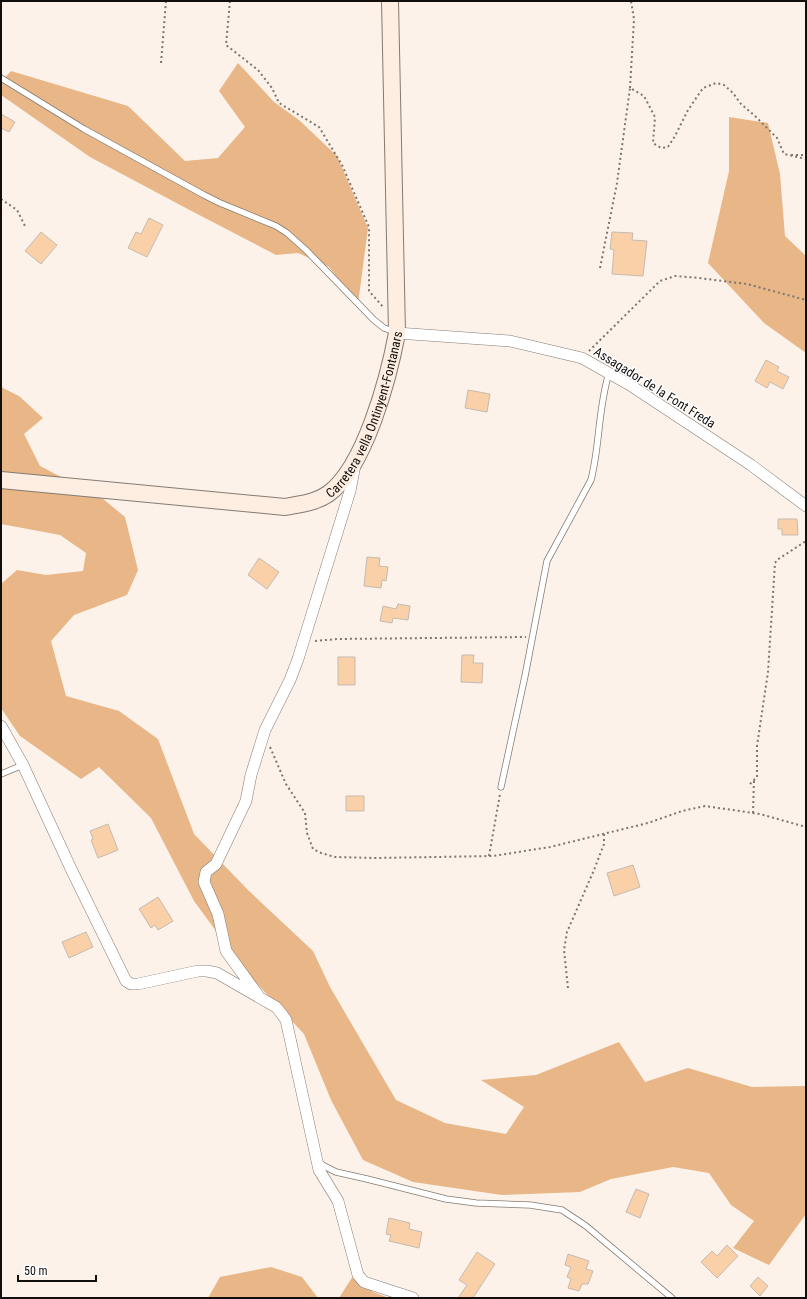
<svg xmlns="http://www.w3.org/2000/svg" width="807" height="1299" font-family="'Roboto Condensed',sans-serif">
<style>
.green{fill:#e8b687}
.building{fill:#fad0a8;stroke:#c4bbb2}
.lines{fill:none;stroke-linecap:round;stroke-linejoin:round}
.lane-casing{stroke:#847b73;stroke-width:7}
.street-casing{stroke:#847b73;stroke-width:12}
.secondary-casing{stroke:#847b73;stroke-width:18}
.path{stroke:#7c7670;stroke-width:2;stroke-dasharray:2 3;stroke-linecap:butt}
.lane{stroke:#fff;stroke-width:5.5}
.street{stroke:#fff;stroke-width:11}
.secondary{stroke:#fdeee1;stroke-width:16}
.labels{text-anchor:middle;stroke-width:3;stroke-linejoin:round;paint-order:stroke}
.street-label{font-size:13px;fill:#110e0b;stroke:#fff}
</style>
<rect width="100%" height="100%" fill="#fcf2e9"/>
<path class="green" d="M238 63 274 102 299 120 337 156 368 228 358 304 329 267 298 253 276 255 182 206 90 157 1 95V82L11 71 128 106 185 161 218 158 245 127 219 91Z
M729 117 768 123 780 174 785 236 806 256V353L764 323 708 263 729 171Z
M1 387 19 396 43 418 24 434 40 466 102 498 125 517 138 570 127 595 74 615 51 641 66 696 119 711 158 739 194 834 248 890 313 951 330 987 396 1100 445 1123 506 1134 524 1107 481 1080 536 1075 619 1042 645 1082 688 1068 752 1087 806 1086V1214L769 1265 733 1248 754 1221 731 1205 709 1173 673 1167 611 1179 580 1192 502 1195 413 1182 363 1160 331 1100 304 1034 246 972 194 901 151 818 99 767 81 779 20 736 1 708V584L17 570 46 575 83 571 86 553 60 535 1 524Z
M271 1267 302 1277 318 1298H208L220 1277Z
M353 1276 373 1292 389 1298H339Z"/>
<path class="building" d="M1 114 15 122 9 132 1 128Z
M149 218 163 225 147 257 128 248 136 232 141 234Z
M41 232 57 245 41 264 25 251Z
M612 232 633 233 632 240 647 241 643 276 612 274 614 250 610 249Z
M766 360 779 367 777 371 789 377 783 389 770 382 767 388 755 381Z
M468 390 490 394 487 412 465 408Z
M778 519H797L798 535H782V529H778Z
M367 557 380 558 379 566 388 567 386 581 382 580 381 588 364 586Z
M259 558 279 572 267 589 248 575Z
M398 604 410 606 408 620 393 618 392 623 380 621 383 606 396 609Z
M462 655H474L473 663H483L482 683 461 682Z
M338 657H355V685H338Z
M346 796H364V811H346Z
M108 824 118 850 98 858 91 840 93 839 90 831Z
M633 865 640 887 614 896 607 873Z
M158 897 173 921 158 930 155 925 151 928 139 909Z
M86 932 93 947 69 958 62 942Z
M636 1189 649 1194 640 1218 626 1212Z
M389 1218 410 1223 409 1229 422 1232 419 1248 389 1241 391 1235 386 1234Z
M727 1245 738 1256 717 1278 701 1262 712 1251 717 1256Z
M477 1252 495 1264 473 1298H458L467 1285 459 1280Z
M568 1254 589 1261 586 1269 593 1271 588 1284H582L579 1291 568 1288 571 1279 567 1277 571 1267 565 1265Z
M758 1277 768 1286 760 1296 750 1286Z"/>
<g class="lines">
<defs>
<path id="lane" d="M1 78 84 129 204 195 220 203 276 226 287 233 306 250 374 320 384 328 395 332
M1 774 23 765
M501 787 525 676 547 561 591 480C600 445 598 408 609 373
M319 1162 324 1166 336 1172 367 1179 446 1199 476 1203 530 1205 562 1210 586 1226 672 1298"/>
<path id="street" d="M397 333 510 341 582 358 630 385 751 465 806 506
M1 726 23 765 72 871 126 981 131 984H138L198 971H207L217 973 276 1007 281 1013 286 1020 319 1170 338 1201 358 1275 364 1282 413 1298
M258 995 226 951 218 914 204 882 206 872 216 864 246 801 251 775 265 730 290 680 298 659 350 491 355 465"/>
<g id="secondary">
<path id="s1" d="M1 480 285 507C300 504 315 503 328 494 365 468 389 376 397 333L390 1"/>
</g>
</defs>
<use href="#lane" class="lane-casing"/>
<use href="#street" class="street-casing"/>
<use href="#secondary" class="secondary-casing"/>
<path class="path" d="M230 1 226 45 258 70 272 88 279 103 319 127 342 165 369 227V291L384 308
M161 63 166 1
M630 88 634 19 631 1
M791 155H803L806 154
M1 199 17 210 25 226
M600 268 617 183 630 88 644 96 655 117 653 143 661 148 668 147 675 136 688 110 703 88 716 83 724 85 733 93 741 104 755 116 777 138 784 154 806 159
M589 351 660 281 675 276 699 278 747 284 806 300
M315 641 337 639 526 637
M270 747 286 784 305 813 307 833 313 849 321 853 335 857 375 858 493 856 550 847 648 823 682 811 705 806 760 814 806 827
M750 784 757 777V746L768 672 775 563 777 560 806 541
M753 813 754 780
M489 856 500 794
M568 988 564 950 567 932 594 870 604 844V834"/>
<use href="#lane" class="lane"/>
<use href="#street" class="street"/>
<use href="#secondary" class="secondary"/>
</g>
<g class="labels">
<g class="street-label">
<text transform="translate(655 387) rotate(32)" y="5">Assagador de la Font Freda</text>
<text dy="5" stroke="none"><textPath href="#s1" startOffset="420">Carretera vella Ontinyent-Fontanars</textPath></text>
</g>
</g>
<rect width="807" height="1299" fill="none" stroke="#110e0b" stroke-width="4"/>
<path d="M18 1275v6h78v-6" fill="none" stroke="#110e0b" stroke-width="2"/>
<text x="24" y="1275" font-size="12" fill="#110e0b" stroke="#ffffff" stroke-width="3" paint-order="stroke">50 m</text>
</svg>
